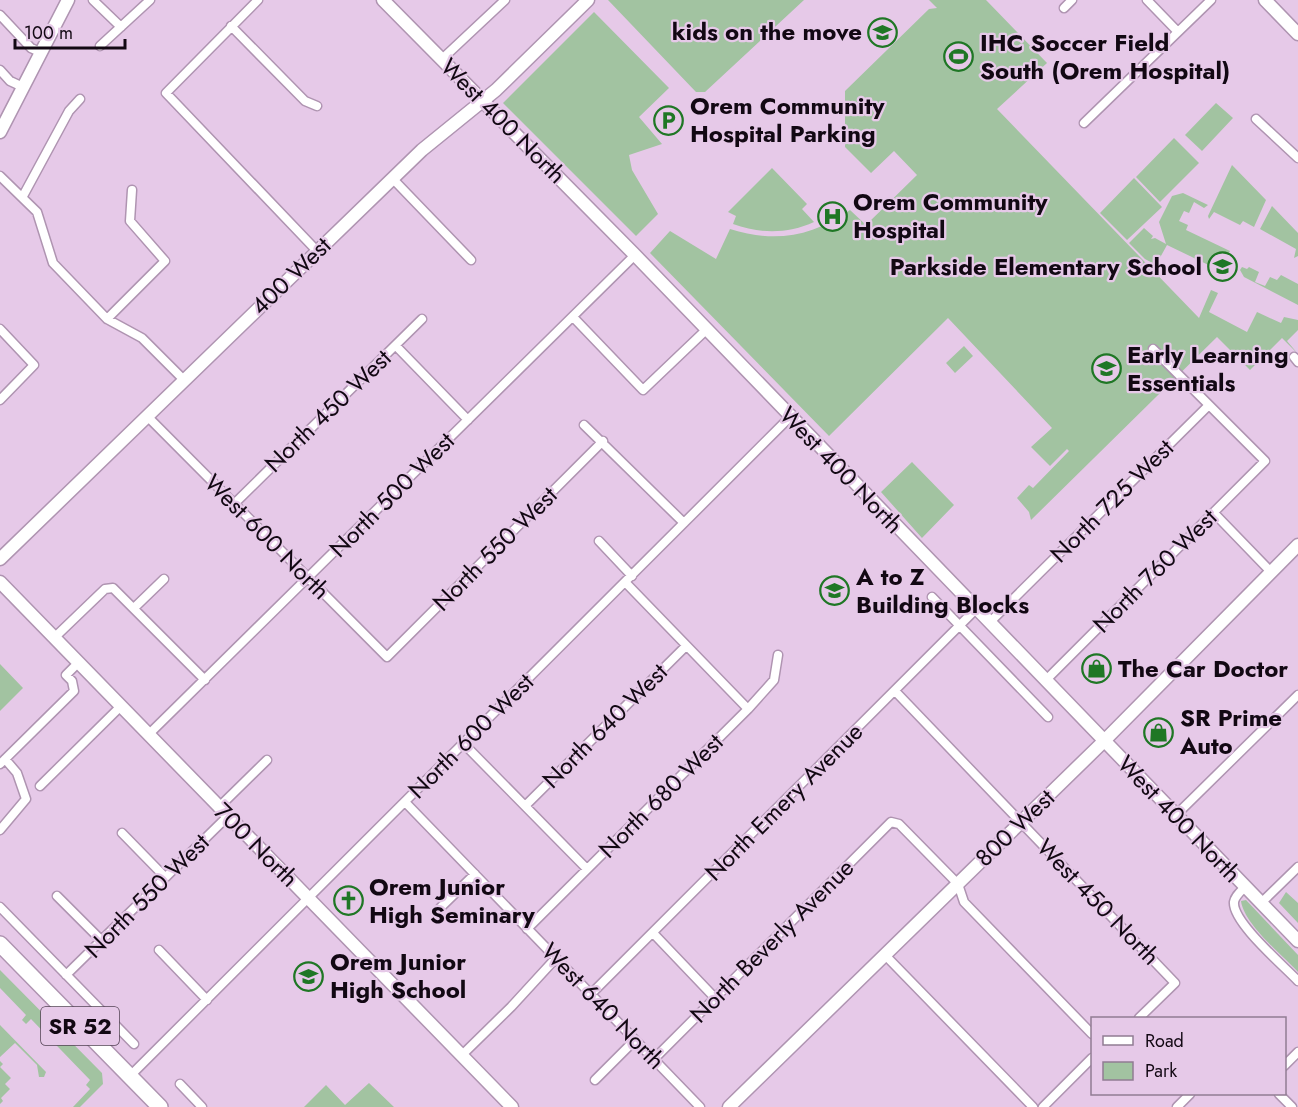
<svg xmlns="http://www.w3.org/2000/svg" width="1298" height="1107" font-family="Jost,sans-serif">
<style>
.green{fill:#a2c3a1}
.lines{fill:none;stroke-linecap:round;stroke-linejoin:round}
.street-casing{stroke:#af94b1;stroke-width:11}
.secondary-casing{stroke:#af94b1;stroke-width:15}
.highway-casing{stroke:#af94b1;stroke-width:18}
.street{stroke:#fff;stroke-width:8}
.secondary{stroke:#fff;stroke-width:12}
.highway{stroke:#fff;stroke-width:15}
.labels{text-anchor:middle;stroke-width:4.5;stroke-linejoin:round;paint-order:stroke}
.shield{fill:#e6c9e8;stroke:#524253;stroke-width:1.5}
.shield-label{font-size:22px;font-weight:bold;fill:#120813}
.poi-label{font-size:24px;font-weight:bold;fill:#120813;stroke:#e6c9e8;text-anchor:start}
.street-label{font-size:24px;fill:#120813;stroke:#e6c9e8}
</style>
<rect width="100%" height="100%" fill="#e6c9e8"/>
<path class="green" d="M608 0H804L705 92H696Z
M929 0H986L1047 63 997 109 1199 318 1211 290 1218 293 1209 312 1247 332 1257 312 1281 323 1284 317 1298 320V330L1287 341 1298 354 1282 338 1250 370 1217 337 1031 520 1029 512 1017 498 1029 485 1033 488 1069 451 1067 449 1050 466 1031 447 1052 428 948 318 829 436 650 253 670 231 716 259 730 229C774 243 812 237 850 210L866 225 917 175 894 151 871 173 845 147V91L929 9 937 8Z
M594 12 669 88 639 117 662 144 629 155 632 170 658 214 636 236 503 103Z
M1216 103 1233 118 1202 151 1185 135Z
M1174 138 1199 163 1160 202 1136 177Z
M1232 165 1266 200 1254 227 1243 221 1240 225 1214 212 1209 219 1208 216Z
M772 168 807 204 802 209 814 222C788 234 760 234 733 224L736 216 728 212Z
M1134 178 1162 207 1127 240 1100 213Z
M1183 193 1208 205 1204 208 1194 202 1189 213 1184 211 1179 221 1188 225 1186 230 1230 251 1226 259 1235 264 1233 269 1221 271 1167 245 1156 265 1145 259 1129 243 1144 228 1153 236 1151 239 1155 238 1166 244 1159 222 1172 196Z
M1272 206 1298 233V256L1294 258 1296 249 1260 229Z
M1242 267 1247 269 1249 267 1259 272 1255 282 1265 286 1270 277 1277 280 1281 275 1298 284V305L1244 277 1240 270Z
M964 346 973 356 955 373 946 363Z
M912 462 954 505 922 538 881 492Z
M0 664 23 688 0 711Z
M1286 892 1298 903V923L1279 903Z
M1246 900 1298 955V972C1282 955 1244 924 1241 901Z
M0 970 102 1073 103 1084 80 1107H73L90 1089 86 1085 90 1080 31 1019 26 1024 22 1020 26 1015 0 988Z
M0 1025 46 1072 44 1077H39L37 1065 15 1043 0 1057Z
M0 1061 3 1064 0 1067 11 1078 5 1084 10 1089 1 1098 3 1101 0 1104Z
M369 1083 394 1107H304L326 1085 345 1105Z"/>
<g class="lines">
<defs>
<path id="street" d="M93 0 121 27
M258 0 166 93 317 251
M1147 0 1178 32
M1064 8 1072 0
M0 15 31 48 40 52
M231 26 305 101 317 106
M100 46 150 0
M441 60 505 0
M0 70 10 81 23 87
M1256 119 1298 158
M1084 123 1211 0
M0 176 37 212 53 263 107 319 142 338 184 380
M392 178 471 260
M23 196 69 111 80 99
M573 317 643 390 706 330
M107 319 165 261 130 221 132 190
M0 329 34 365 0 400
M396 346 468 420
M1294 357 1298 362
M147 416 387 657 603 441
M584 425 684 523
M234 504 422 319
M1214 513 1271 572
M599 541 632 576
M625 582 748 709
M932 597 1048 717
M134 608 164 579
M989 623 1209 405
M54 638 105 589 113 588 205 680
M1045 681 1265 461 1153 349
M895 691 1175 983 1139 1018
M148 735 635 255
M464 744 587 869
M0 764 74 691 72 681 66 675 78 663
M40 786 120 707
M405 802 700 1107
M525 806 686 646
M218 808 267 760
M1176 815 1298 695
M0 830 26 799 17 773 5 759
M122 833 165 877
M1245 887C1240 892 1235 896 1234 902 1232 922 1284 966 1298 981
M57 896 102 941
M1261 903 1298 867
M0 907 134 1044
M440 908 475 874
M527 929 748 709 774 680 778 655
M653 933 715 998
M159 950 207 1000
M885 955 1033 1107
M66 975 227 817
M591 994 976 609
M462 1055 511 1007 556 958
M654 1059 891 822 899 824 958 884 964 902 1092 1034
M1284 1066 1298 1052
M130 1076 790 417
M595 1080 635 1040
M180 1084 202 1107
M1279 1094 1292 1107
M1043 1107 1092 1058
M1177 1107 1190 1094"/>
<path id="secondary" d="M383 0 635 255 1298 941
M1265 0 1298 34
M0 132 68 0
M0 559 422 150 496 90 588 0
M0 582 512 1107
M729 1107 1100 745 1298 545"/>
<path id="highway" d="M0 944 160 1107"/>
</defs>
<use href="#street" class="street-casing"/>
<use href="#secondary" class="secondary-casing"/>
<use href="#highway" class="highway-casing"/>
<use href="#street" class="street"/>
<use href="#secondary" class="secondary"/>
<use href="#highway" class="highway"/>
</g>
<defs>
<symbol id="school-ring" viewBox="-11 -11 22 22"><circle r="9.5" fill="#e6c9e8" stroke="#1f7725" stroke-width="1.5"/><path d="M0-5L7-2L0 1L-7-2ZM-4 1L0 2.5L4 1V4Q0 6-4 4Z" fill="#1f7725"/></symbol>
<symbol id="stadium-ring" viewBox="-11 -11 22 22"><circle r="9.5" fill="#e6c9e8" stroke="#1f7725" stroke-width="1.5"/><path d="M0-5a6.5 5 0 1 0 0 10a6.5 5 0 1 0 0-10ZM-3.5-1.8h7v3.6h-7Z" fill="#1f7725"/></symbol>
<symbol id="parking-ring" viewBox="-11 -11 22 22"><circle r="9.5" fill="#e6c9e8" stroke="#1f7725" stroke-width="1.5"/><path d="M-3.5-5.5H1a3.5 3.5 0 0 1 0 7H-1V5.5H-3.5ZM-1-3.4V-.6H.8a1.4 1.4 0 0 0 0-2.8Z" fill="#1f7725"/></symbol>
<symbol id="hospital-ring" viewBox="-11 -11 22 22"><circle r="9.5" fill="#e6c9e8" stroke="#1f7725" stroke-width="1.5"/><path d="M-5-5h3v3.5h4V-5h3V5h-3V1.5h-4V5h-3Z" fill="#1f7725"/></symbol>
<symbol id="shop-ring" viewBox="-11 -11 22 22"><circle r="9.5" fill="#e6c9e8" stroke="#1f7725" stroke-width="1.5"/><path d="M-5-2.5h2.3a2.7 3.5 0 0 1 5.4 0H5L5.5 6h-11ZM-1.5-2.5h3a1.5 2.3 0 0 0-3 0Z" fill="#1f7725"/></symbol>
<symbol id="church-ring" viewBox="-11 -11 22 22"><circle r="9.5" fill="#e6c9e8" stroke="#1f7725" stroke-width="1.5"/><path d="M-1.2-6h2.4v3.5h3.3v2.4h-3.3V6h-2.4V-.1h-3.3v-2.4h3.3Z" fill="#1f7725"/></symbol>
</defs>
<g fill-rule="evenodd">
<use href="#school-ring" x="866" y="16" width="33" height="33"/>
<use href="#stadium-ring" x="942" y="40" width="33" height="33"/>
<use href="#parking-ring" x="652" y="104" width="33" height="33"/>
<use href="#hospital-ring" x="816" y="200" width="33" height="33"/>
<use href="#school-ring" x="1206" y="250" width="33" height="33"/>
<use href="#school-ring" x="1090" y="352" width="33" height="33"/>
<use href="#school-ring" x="818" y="574" width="33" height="33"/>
<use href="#shop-ring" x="1080" y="652" width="33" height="33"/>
<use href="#shop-ring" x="1142" y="716" width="33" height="33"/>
<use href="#church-ring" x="332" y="884" width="33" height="33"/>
<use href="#school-ring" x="292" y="960" width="33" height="33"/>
</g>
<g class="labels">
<rect class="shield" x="41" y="1007" width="78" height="38" rx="4.5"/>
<g class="shield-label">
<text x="80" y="1034">SR 52</text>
</g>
<g class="poi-label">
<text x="862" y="40" text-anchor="end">kids on the move</text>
<text x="980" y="51">IHC Soccer Field<tspan x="980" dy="28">South (Orem Hospital)</tspan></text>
<text x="690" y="114">Orem Community<tspan x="690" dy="28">Hospital Parking</tspan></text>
<text x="853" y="210">Orem Community<tspan x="853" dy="28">Hospital</tspan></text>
<text x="1202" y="275" text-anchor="end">Parkside Elementary School</text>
<text x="1127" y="363">Early Learning<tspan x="1127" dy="28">Essentials</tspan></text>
<text x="856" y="585">A to Z<tspan x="856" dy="28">Building Blocks</tspan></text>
<text x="1118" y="677">The Car Doctor</text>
<text x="1180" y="726">SR Prime<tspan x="1180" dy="28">Auto</tspan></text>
<text x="369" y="895">Orem Junior<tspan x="369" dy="28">High Seminary</tspan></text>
<text x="330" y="970">Orem Junior<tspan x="330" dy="28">High School</tspan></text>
</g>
<g class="street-label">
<text transform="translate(503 121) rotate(45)" y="8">West 400 North</text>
<text transform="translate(291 276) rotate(-44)" y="8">400 West</text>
<text transform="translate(328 411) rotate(-44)" y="8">North 450 West</text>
<text transform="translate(841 470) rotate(46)" y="8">West 400 North</text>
<text transform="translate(392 495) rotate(-45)" y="8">North 500 West</text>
<text transform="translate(1112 501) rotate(-45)" y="8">North 725 West</text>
<text transform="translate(267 537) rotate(45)" y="8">West 600 North</text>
<text transform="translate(495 549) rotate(-45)" y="8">North 550 West</text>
<text transform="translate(1155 571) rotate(-45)" y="8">North 760 West</text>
<text transform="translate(605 726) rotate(-45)" y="8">North 640 West</text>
<text transform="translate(471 736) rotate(-45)" y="8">North 600 West</text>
<text transform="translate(661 796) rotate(-45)" y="8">North 680 West</text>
<text transform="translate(784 802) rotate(-45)" y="8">North Emery Avenue</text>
<text transform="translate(1179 819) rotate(46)" y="8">West 400 North</text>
<text transform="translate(1015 828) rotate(-44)" y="8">800 West</text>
<text transform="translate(256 845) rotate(45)" y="8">700 North</text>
<text transform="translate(147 896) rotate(-45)" y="8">North 550 West</text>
<text transform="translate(1098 902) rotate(46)" y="8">West 450 North</text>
<text transform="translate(772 941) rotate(-45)" y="8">North Beverly Avenue</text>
<text transform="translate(603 1006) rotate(46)" y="8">West 640 North</text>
</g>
</g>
<rect x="1091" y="1017" width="195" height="78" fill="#e6c9e8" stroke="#917c93" stroke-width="1.5"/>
<rect x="1103" y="1036" width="30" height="9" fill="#ffffff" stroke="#917c93" stroke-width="1.5"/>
<text x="1145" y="1047" font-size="18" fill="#120813">Road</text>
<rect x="1103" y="1062" width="30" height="18" fill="#a2c3a1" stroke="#917c93" stroke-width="1.5"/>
<text x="1145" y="1077" font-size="18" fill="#120813">Park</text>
<path d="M15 39v9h110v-9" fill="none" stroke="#120813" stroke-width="3"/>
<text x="24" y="39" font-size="18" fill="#120813" stroke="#e6c9e8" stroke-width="4.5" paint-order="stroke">100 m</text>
</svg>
